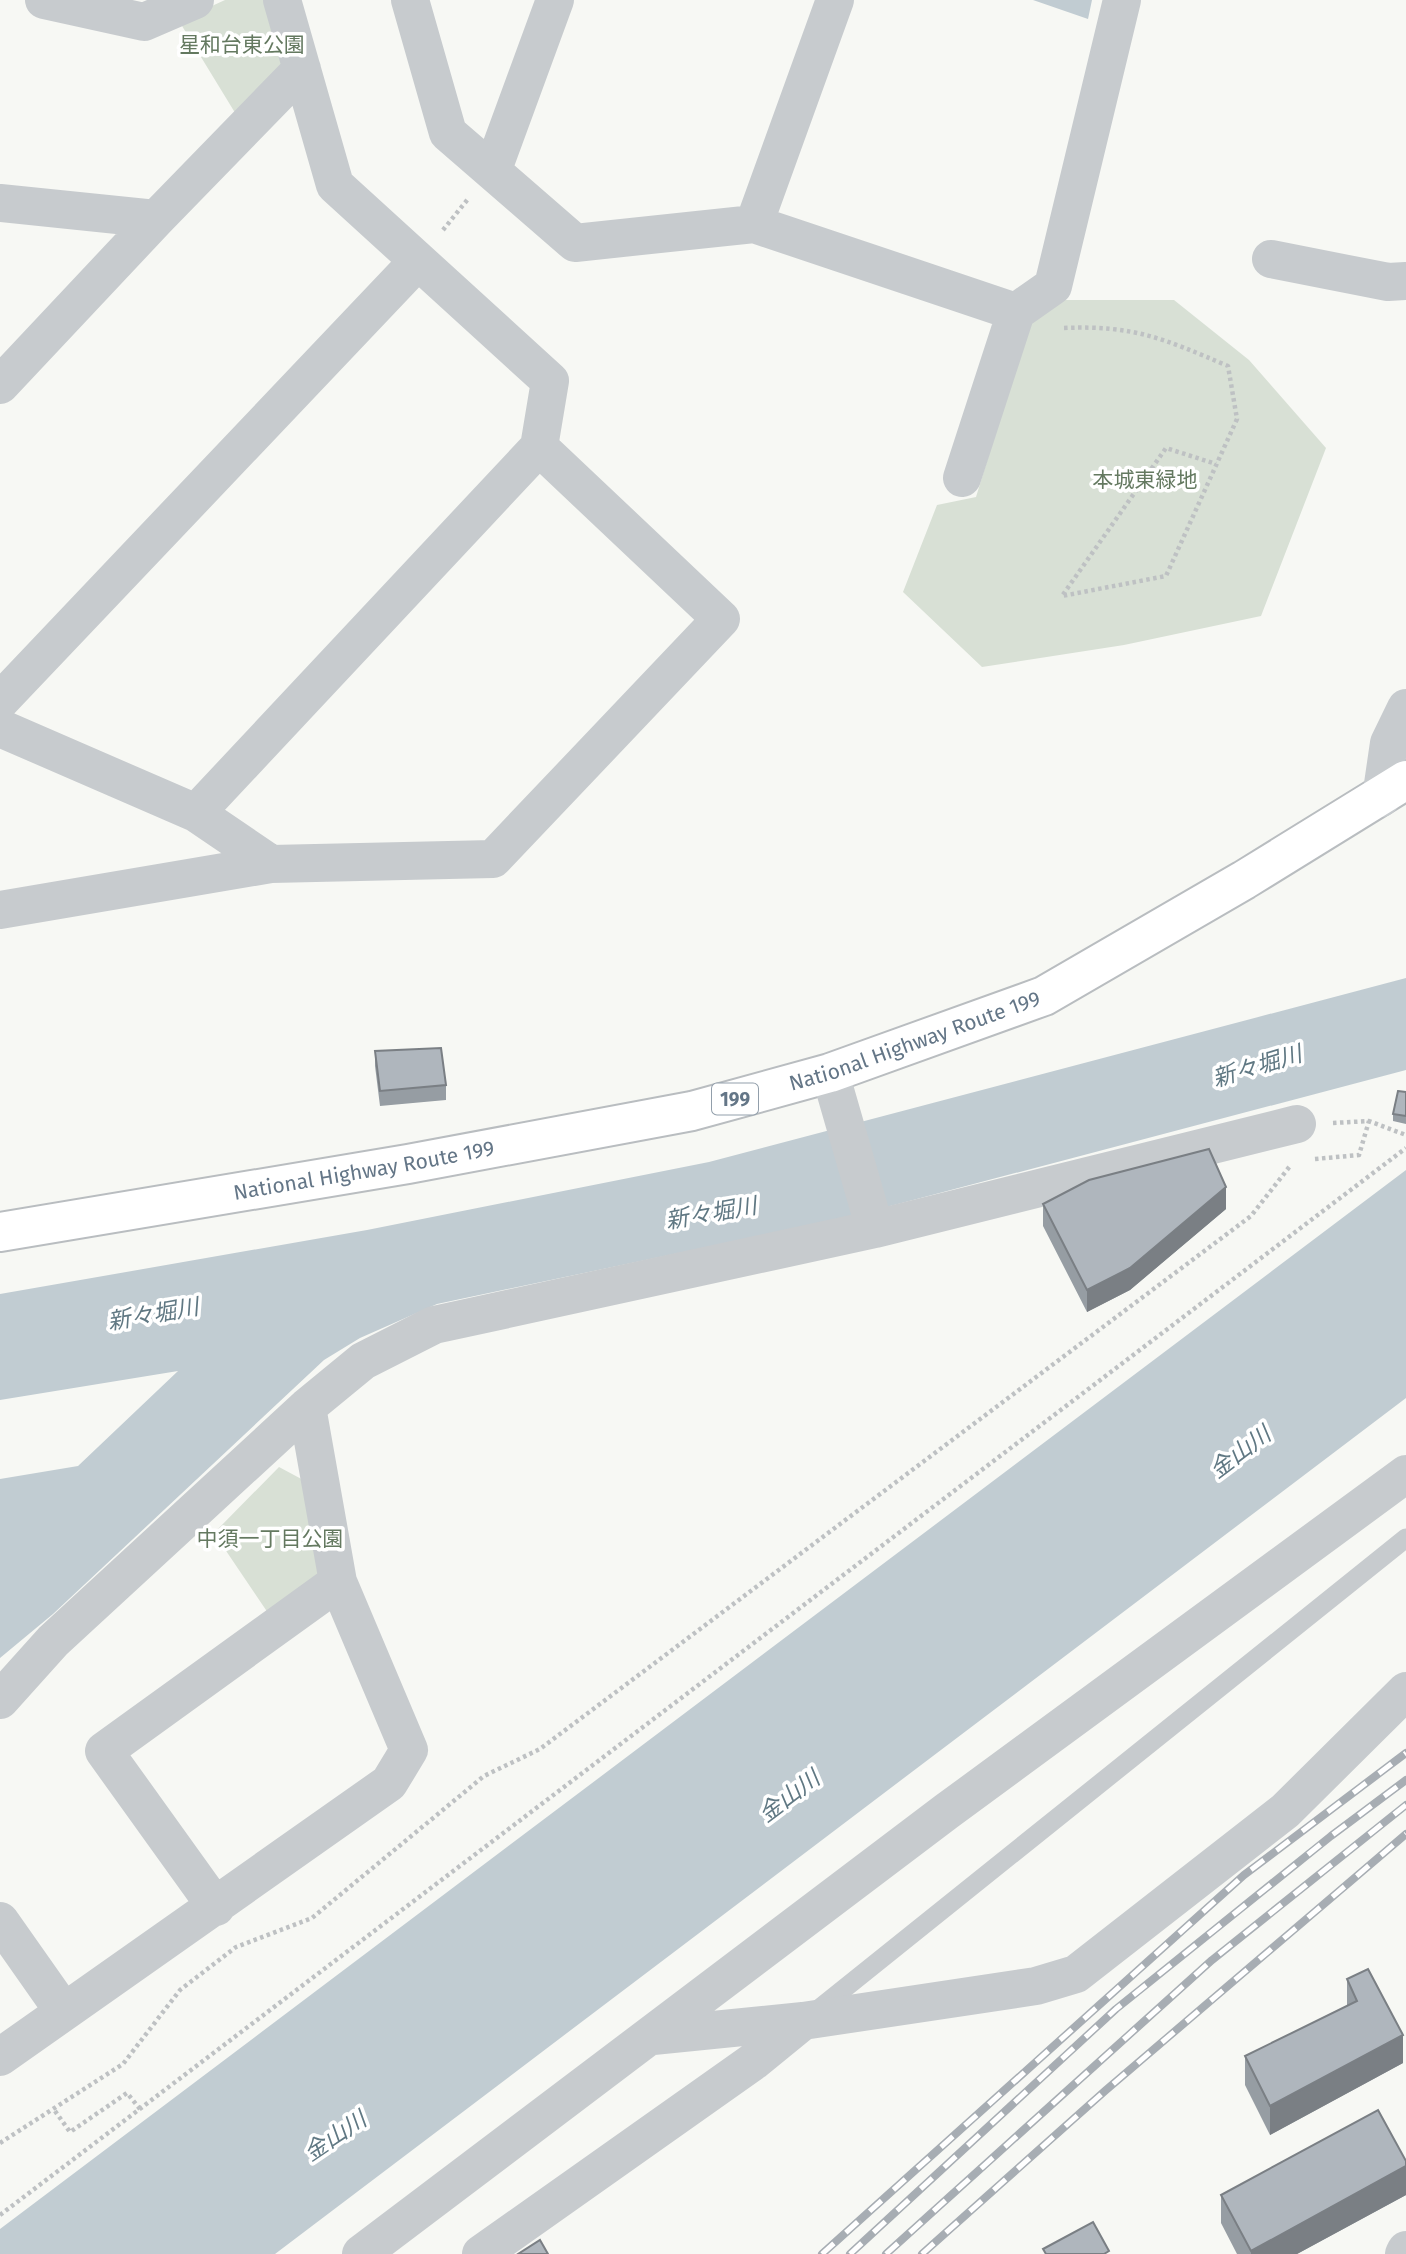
<svg xmlns="http://www.w3.org/2000/svg" width="1406" height="2254" font-family="'Fira Sans','Noto Sans JP',sans-serif">
<style>
.green{fill:#d8e0d5}
.water{fill:#c1ccd2}
.lines{fill:none;stroke-linecap:round;stroke-linejoin:round}
.highway-casing{stroke:#b9bdc0;stroke-width:42}
.path{stroke:#bec1c3;stroke-width:4.5;stroke-dasharray:3.5 3.5;stroke-linecap:butt}
.lane{stroke:#c7cbce;stroke-width:19}
.street{stroke:#c7cbce;stroke-width:38}
.highway{stroke:#fff;stroke-width:38}
.rail-casing{stroke:#a7adb3;stroke-width:8}
.rail{stroke:#fff;stroke-width:5;stroke-dasharray:16;stroke-linecap:butt}
.wall{fill:#969da3}
.shaded-wall{fill:#7a7f84}
.building{fill:#afb6bd;stroke:#7a7f84;stroke-width:2}
.labels{text-anchor:middle;stroke-width:7;stroke-linejoin:round;paint-order:stroke}
.shield{fill:#fff;stroke:#929fab;stroke-width:2}
.shield-label{font-size:19px;font-weight:bold;fill:#647687}
.park-label{font-size:21px;fill:#647960;stroke:#fff}
.street-label{font-size:21px;fill:#647687;stroke:#fff}
.water-label{font-size:23px;font-style:italic;fill:#607883;stroke:#fff}
</style>
<rect width="100%" height="100%" fill="#f7f8f4"/>
<path class="green" d="M225 0H273L283 74 237 116 179 21Z
M1055 300H1174L1249 360 1326 448 1261 616 1124 645 982 667 903 592 937 505 976 497 1031 317Z
M279 1467 307 1482 319 1580 268 1613 214 1533Z"/>
<path class="water" d="M1033 0H1092L1088 19Z
M1406 978V1070L845 1218 437 1304 360 1338 324 1360 53 1614 0 1658V1479L78 1466 178 1371 0 1400V1294L367 1230 709 1162Z
M1406 1170V1398L275 2254H0V2229Z"/>
<g class="lines">
<defs>
<g id="highway">
<path id="s1" d="M0 1232 408 1164 692 1111 830 1073 1044 996 1244 880 1406 780"/>
</g>
</defs>
<use href="#highway" class="highway-casing"/>
<path class="path" d="M443 230 468 199
M1064 328C1135 325 1164 339 1228 366L1237 419 1166 576 1062 596 1166 448 1216 464
M1333 1123 1369 1121 1406 1135
M1315 1159 1359 1155 1369 1121
M55 2111 70 2132 127 2093 140 2109
M0 2143 123 2064 180 1990 236 1947 312 1918 484 1776 540 1749 1251 1216 1290 1166
M0 2215 1406 1148"/>
<path class="lane" d="M815 2012 1406 1538"/>
<path class="street" d="M44 0 144 22 195 0
M282 0 335 185 550 381 539 447
M410 0 448 133 575 243 754 224 835 0
M493 169 555 0
M0 203 156 219
M754 224 1016 312 1053 286 1122 0
M1271 259 1388 282 1406 281
M0 385 156 219 302 69
M962 478 1016 312
M0 701 417 262
M0 728 196 813 271 864
M1381 798 1389 743 1406 708
M0 910 271 864 493 859 721 619 539 447 196 813
M830 1073 875 1229
M0 1700 53 1641 307 1407 363 1361 434 1325 875 1229 1297 1124
M216 1907 104 1751 338 1582
M0 1921 64 2012
M653 2036 803 2021 1036 1986 1076 1974 1285 1811 1406 1691
M0 2057 389 1783 409 1750 338 1582 307 1407
M361 2254 947 1811 1406 1474
M481 2254 754 2061 803 2021
M1404 2254 1406 2250"/>
<use href="#highway" class="highway"/>
<defs>
<path id="rail" d="M822 2254 1244 1875 1406 1753
M850 2254 1116 2009 1331 1836 1406 1780
M886 2254 1212 1960 1406 1805
M922 2254 1106 2090 1406 1834"/>
</defs>
<use href="#rail" class="rail-casing"/>
<use href="#rail" class="rail"/>
</g>
<path class="wall" d="M375 1051 446 1085V1100L380 1106 375 1066Z
M1406 1092V1124L1393 1121V1114Z
M1043 1204 1226 1209 1130 1290 1087 1312 1043 1226Z
M1347 1979 1403 2063 1270 2135 1245 2085V2056L1347 2006Z
M1406 2161V2195L1297 2254H1237L1221 2223V2195Z"/>
<path class="shaded-wall" d="M1226 1187V1209L1130 1290 1087 1312V1290Z
M1403 2035V2063L1270 2135V2106Z
M1406 2166V2195L1297 2254H1251V2251Z"/>
<path class="building" d="M441 1048 446 1085 380 1091 375 1051Z
M1398 1091 1406 1092V1116L1393 1114Z
M1209 1149 1226 1187 1130 1268 1087 1290 1043 1204 1089 1180Z
M1368 1969 1403 2035 1270 2106 1245 2056 1357 2001 1347 1979Z
M1378 2110 1406 2161V2166L1251 2251 1221 2195Z
M1093 2222 1109 2251 1104 2254H1046L1043 2249Z
M540 2240 548 2254H518Z"/>
<g class="labels">
<rect class="shield" x="712" y="1083.5" width="46" height="31" rx="5"/>
<g class="shield-label">
<text x="735" y="1106">199</text>
</g>
<g class="park-label">
<text x="242" y="52">星和台東公園</text>
<text x="1145" y="487">本城東緑地</text>
<text x="270" y="1546">中須一丁目公園</text>
</g>
<g class="street-label">
<text dy="7" stroke="none"><textPath href="#s1" startOffset="936">National Highway Route 199</textPath></text>
<text dy="7" stroke="none"><textPath href="#s1" startOffset="369">National Highway Route 199</textPath></text>
</g>
<g class="water-label">
<text transform="translate(1257 1066) rotate(-17)" y="8">新々堀川</text>
<text transform="translate(711 1213) rotate(-10)" y="8">新々堀川</text>
<text transform="translate(153 1314) rotate(-10)" y="8">新々堀川</text>
<text transform="translate(1240 1452) rotate(-37)" y="8">金山川</text>
<text transform="translate(789 1796) rotate(-37)" y="8">金山川</text>
<text transform="translate(335 2136) rotate(-34)" y="8">金山川</text>
</g>
</g>
</svg>
